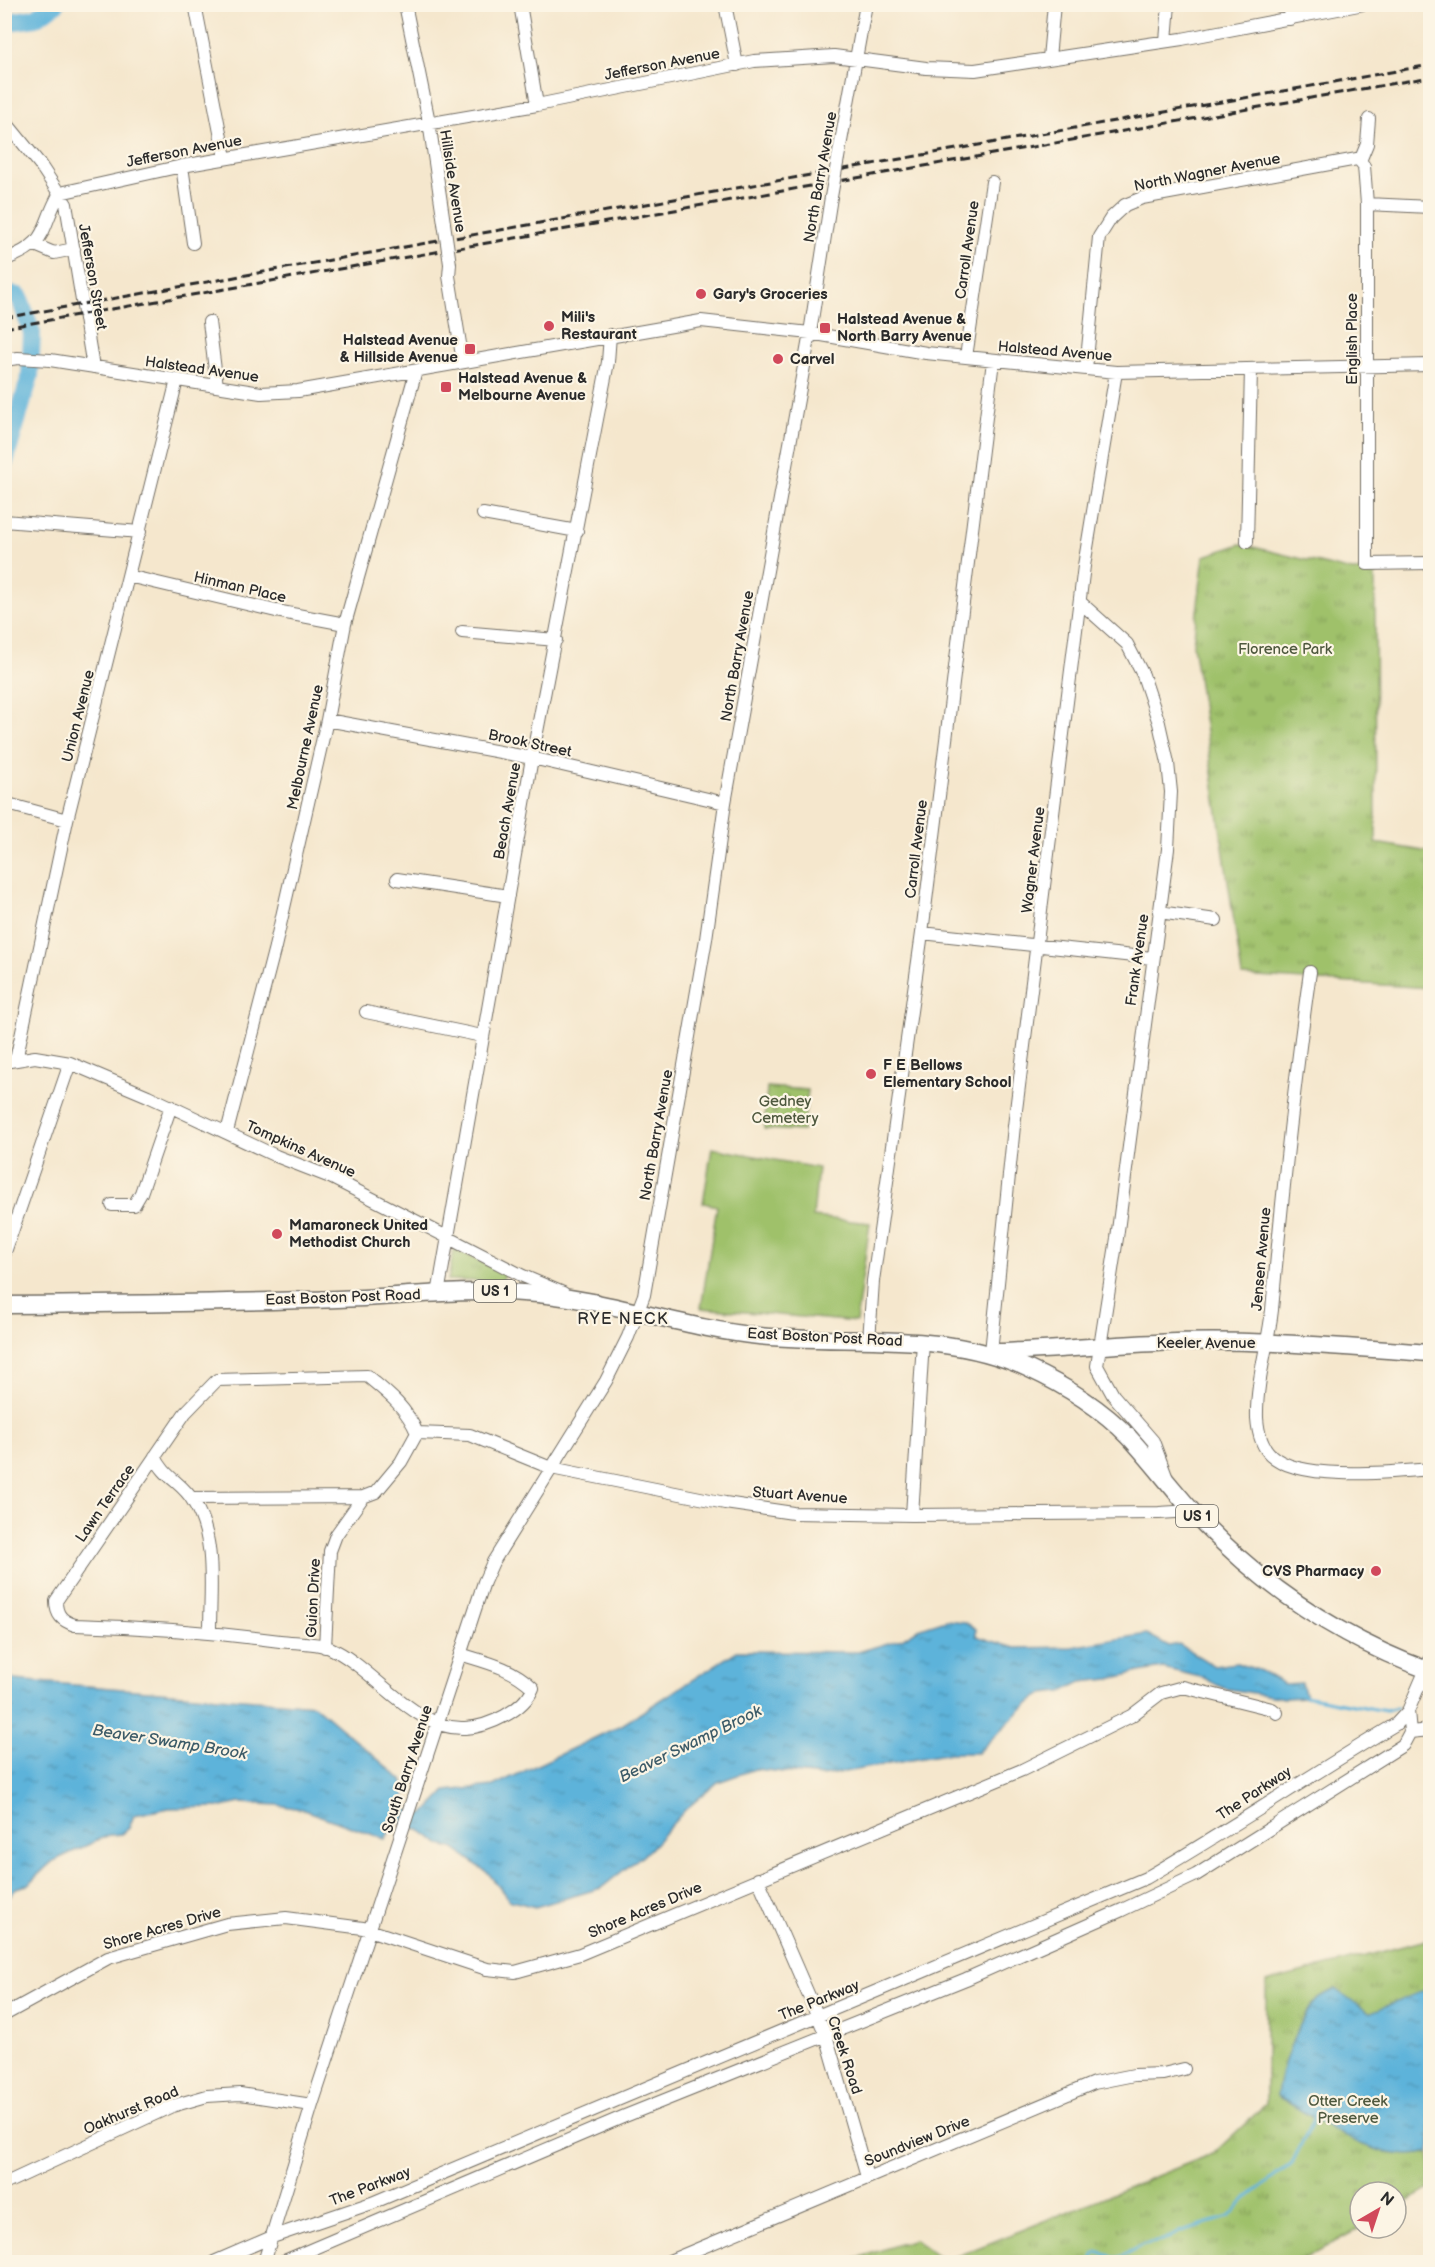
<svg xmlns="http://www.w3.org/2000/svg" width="1435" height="2267" font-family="'Balsamiq Sans',sans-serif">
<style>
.grass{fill:#9fc16a;stroke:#65764a;stroke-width:1.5}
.cemetery{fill:url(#cemetery-stones);stroke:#65764a;stroke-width:1.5}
.park{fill:url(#park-tufts);stroke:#65764a;stroke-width:1.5}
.water{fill:url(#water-ripples);stroke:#446f82;stroke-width:1.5}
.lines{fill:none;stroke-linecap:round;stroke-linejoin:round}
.stream{stroke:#5db3da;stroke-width:3}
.river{stroke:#5db3da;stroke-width:18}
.minor-casing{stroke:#726d64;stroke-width:14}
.major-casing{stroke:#726d64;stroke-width:19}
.minor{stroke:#fff;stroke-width:12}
.major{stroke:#fff;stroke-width:16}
.rail{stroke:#2b2b2b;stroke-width:3;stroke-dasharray:9 4.5;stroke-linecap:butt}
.minor-bridge-casing{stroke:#726d64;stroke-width:14;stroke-linecap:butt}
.minor-bridge{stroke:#fff;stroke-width:12}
.poi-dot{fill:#d1495b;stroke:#fcf5e5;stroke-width:2}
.labels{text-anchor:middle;stroke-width:4.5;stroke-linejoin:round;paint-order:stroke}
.shield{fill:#fcf5e5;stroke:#6a6863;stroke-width:1.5}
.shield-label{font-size:14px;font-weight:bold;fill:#2b2b2b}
.street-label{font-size:15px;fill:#2b2b2b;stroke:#fcf5e5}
.poi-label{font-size:15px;font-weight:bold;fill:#2b2b2b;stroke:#fcf5e5;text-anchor:start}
.park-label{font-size:15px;fill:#4e583e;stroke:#fcf5e5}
.neighbourhood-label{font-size:16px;letter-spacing:1.5px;fill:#2b2b2b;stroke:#fcf5e5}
.water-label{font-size:16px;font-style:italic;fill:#3c5b68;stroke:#fcf5e5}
</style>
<defs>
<pattern id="cemetery-stones" width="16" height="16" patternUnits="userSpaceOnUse" patternTransform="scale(1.5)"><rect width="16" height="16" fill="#9fc16a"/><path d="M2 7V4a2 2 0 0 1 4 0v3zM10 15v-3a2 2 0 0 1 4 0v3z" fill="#829d57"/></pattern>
<pattern id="park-tufts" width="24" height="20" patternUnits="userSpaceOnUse" patternTransform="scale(1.5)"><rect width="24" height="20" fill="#9fc16a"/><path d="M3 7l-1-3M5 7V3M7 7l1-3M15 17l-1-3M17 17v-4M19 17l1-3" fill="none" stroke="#829d57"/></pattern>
<pattern id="water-ripples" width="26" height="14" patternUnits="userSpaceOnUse" patternTransform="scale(1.5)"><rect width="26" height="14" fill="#5db3da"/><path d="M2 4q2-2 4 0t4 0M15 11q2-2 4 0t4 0" fill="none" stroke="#4d92b1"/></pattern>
</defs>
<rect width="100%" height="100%" fill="#fcf5e5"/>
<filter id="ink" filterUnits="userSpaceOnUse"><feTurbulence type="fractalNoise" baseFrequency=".0167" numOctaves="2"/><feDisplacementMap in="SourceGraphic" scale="12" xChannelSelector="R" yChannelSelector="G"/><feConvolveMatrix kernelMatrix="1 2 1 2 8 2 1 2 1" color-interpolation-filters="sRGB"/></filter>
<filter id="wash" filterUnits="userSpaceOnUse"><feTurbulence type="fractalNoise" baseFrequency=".008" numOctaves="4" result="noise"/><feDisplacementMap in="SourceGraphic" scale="24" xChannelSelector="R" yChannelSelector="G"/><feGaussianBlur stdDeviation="1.35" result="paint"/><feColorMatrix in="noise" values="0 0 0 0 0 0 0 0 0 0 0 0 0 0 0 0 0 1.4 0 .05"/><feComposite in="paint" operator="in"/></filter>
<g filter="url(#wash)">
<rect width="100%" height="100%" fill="#f5e7cd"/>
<path class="grass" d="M712 1148 818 1168 813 1217 870 1223 856 1322 701 1308 717 1206 703 1203Z"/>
<path class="cemetery" d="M767 1087 808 1090 803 1131 764 1129Z"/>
<path class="park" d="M1241 544 1352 571 1375 570 1376 843 1429 852 1430 988 1242 976 1193 644 1204 556Z
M454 1249 506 1273 501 1282 448 1280Z
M1430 1939V2189L1396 2208V2192H1360V2228L1298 2262H846L914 2239 945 2261 1214 2153 1266 2104V1982Z"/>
<path class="water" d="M946 1620 965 1622 976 1629V1636L1015 1648 1072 1647 1147 1634 1169 1646 1179 1644 1214 1666 1237 1663 1261 1671 1284 1684 1302 1683 1306 1697 1284 1698 1223 1688 1204 1678 1163 1668 1139 1672 1110 1679 1081 1682 1062 1692 1042 1694 1021 1710 977 1753H950L822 1776 755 1769 718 1782 685 1810 649 1850 601 1888 535 1907 509 1900 489 1874 455 1849 442 1845 420 1830 396 1821 385 1839 301 1809 278 1805 240 1803 222 1807 169 1808 134 1815 129 1828 122 1834 109 1835 53 1861 27 1885 16 1888 5 1901V1661L7 1674 15 1680 314 1705 402 1780 406 1792 401 1808 424 1814 446 1791 493 1786 622 1725 737 1651 858 1652 902 1639 918 1629Z
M1430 1988V2152C1377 2167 1321 2121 1277 2096 1280 2068 1297 2022 1316 2001 1321 1995 1330 1992 1336 1989L1369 2013Z"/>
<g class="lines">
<path class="stream" d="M1304 1696 1386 1711 1397 1708
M1091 2262 1093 2255 1097 2252 1118 2258 1144 2244 1163 2241 1181 2231 1229 2217 1244 2201 1292 2163 1315 2116"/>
<path class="river" d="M4 26 9 22 35 18 56 4
M4 293 19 296 32 333 30 376 4 465"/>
</g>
</g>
<g filter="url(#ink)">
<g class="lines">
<defs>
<path id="minor" d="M195 4 225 158
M405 4 429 122 444 223
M520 4 537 105
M725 4 737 65
M1290 19 1291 4
M1166 41 1169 4
M1049 58 1054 4
M4 120 39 163 66 204 93 367
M838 158 866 4
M1360 161 1364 166 1367 204V564L1430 563
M1360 161 1367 144 1369 119
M182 166 193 243
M60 193 182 166 537 105 754 61 834 56 926 68 975 70 1182 39 1364 4
M1367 204 1430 207
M35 245 54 253 74 249
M4 260C51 242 39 230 60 193
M450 264 449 276 463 362
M209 322 217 386
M966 357 992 182
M4 360 18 358 50 360 261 393 298 391 701 321 810 333 926 353 1116 372 1430 365
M1086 369 1099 237 1111 218 1125 205 1142 198 1357 159 1360 161
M483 514 577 531
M4 521 140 532
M1247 542 1251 369
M128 576 276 611 345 624
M1080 602 1127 644 1143 675 1159 723 1168 763 1171 792 1168 849 1117 1238 1097 1366 1113 1395 1153 1441 1166 1476
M462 632 556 640
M327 720 532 758 725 803
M4 803 67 820
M397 879 508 896
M1159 912 1216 920
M922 933 1152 958
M1310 972C1294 1084 1282 1197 1272 1310 1268 1346 1256 1382 1257 1418 1258 1432 1261 1446 1271 1455 1299 1482 1393 1472 1430 1469
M366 1012 482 1036
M16 1060 67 820 177 380
M4 1062 35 1057 70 1063 148 1096 276 1156 330 1177 523 1276 563 1293
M227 1132 275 947 327 720 345 624 416 371
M112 1205H134L141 1193 171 1106
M4 1255 70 1063
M438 1294 532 758 608 362 610 335
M869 1341 873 1281 922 933 993 361
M991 1352 1014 1126 1084 566 1116 372
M417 1433C406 1407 389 1394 367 1376L217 1380 185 1413 56 1601C56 1615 62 1621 75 1625 143 1627 212 1632 280 1641 295 1643 316 1642 330 1648 373 1667 415 1731 465 1728 489 1727 524 1710 533 1688 513 1668 486 1662 460 1654
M417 1433 470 1435 551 1468 725 1503 793 1513 912 1515 1159 1513 1192 1511
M155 1456C163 1477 183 1483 193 1501 217 1539 210 1588 210 1631
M192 1498 363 1497
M912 1515 923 1342
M325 1647 330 1551 336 1535 363 1497 376 1492 401 1462 417 1433
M1410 1732 1430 1730
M758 1879 826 2035 867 2177
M4 2015 108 1958 227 1924 286 1918 363 1928 487 1969 515 1972 580 1954 1022 1770 1131 1716 1161 1693 1183 1687 1272 1709 1277 1713
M4 2184 172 2106 207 2096 240 2094 312 2105
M214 2262 272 2237 372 2203 1146 1878C1231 1829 1312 1774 1396 1724L1408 1711 1430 1660
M264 2262 312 2105 484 1582 493 1562 606 1381 628 1337 644 1295 706 939 725 803 810 333 831 197
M282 2262 625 2116 966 1979 1122 1910 1196 1875 1403 1745 1410 1732 1408 1711
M667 2262 1094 2083 1134 2075 1163 2074 1184 2069"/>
<path id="major" d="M4 1305C115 1304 227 1303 338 1299 399 1297 461 1289 523 1293 604 1297 679 1328 759 1336 849 1345 943 1329 1027 1368 1062 1384 1101 1408 1129 1437 1155 1465 1178 1497 1205 1525 1268 1590 1345 1640 1430 1671
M997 1352C1050 1351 1103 1345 1156 1343 1248 1338 1340 1347 1430 1353"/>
</defs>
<use href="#minor" class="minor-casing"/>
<use href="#major" class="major-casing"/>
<use href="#minor" class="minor"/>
<use href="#major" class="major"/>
<path class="rail" d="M4 318 1430 65
M4 328 1430 77"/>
<defs>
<path id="minor-bridge" d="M831 197 838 158
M444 223 450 264"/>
</defs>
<use href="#minor-bridge" class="minor-bridge-casing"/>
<use href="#minor-bridge" class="minor-bridge"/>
</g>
</g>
<g class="poi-dot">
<circle cx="701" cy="294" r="6"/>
<circle cx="549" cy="326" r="6"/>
<rect x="819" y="322" width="12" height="12" rx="3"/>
<rect x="464" y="343" width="12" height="12" rx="3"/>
<circle cx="778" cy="359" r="6"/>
<rect x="440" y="381" width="12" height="12" rx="3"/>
<circle cx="871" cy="1074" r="6"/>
<circle cx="277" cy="1234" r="6"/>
<circle cx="1376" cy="1571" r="6"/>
</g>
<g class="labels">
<g class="shield">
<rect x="474" y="1280" width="42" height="22" rx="4.5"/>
<rect x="1176" y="1505" width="42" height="22" rx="4.5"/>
</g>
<g class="shield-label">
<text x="495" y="1296">US 1</text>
<text x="1197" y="1521">US 1</text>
</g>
<g class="street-label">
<text transform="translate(662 64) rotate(-11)" y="5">Jefferson Avenue</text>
<text transform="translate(184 151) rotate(-11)" y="5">Jefferson Avenue</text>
<text transform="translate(1207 172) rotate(-11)" y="5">North Wagner Avenue</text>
<text transform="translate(820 177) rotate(-80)" y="5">North Barry Avenue</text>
<text transform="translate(453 181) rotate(81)" y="5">Hillside Avenue</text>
<text transform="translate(967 250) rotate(-82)" y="5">Carroll Avenue</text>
<text transform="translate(93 277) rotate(80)" y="5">Jefferson Street</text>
<text transform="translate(1352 339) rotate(-90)" y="5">English Place</text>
<text transform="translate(1055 351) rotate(5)" y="5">Halstead Avenue</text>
<text transform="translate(202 369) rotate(8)" y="5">Halstead Avenue</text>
<text transform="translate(240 587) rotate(13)" y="5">Hinman Place</text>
<text transform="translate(737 656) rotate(-80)" y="5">North Barry Avenue</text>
<text transform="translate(78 716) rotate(-76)" y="5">Union Avenue</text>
<text transform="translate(530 743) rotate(12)" y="5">Brook Street</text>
<text transform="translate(305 747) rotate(-78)" y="5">Melbourne Avenue</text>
<text transform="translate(507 811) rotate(-80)" y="5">Beach Avenue</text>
<text transform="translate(916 849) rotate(-83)" y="5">Carroll Avenue</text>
<text transform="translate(1033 860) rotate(-83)" y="5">Wagner Avenue</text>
<text transform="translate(1137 960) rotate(-82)" y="5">Frank Avenue</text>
<text transform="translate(656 1135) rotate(-80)" y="5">North Barry Avenue</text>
<text transform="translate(301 1149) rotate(24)" y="5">Tompkins Avenue</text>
<text transform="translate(1261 1259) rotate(-85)" y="5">Jensen Avenue</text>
<text transform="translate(343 1297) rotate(-2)" y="5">East Boston Post Road</text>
<text transform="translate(825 1337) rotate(3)" y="5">East Boston Post Road</text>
<text x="1206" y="1348">Keeler Avenue</text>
<text transform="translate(800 1495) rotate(4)" y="5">Stuart Avenue</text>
<text transform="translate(105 1503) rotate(-55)" y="5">Lawn Terrace</text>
<text transform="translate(313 1598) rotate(-87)" y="5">Guion Drive</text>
<text transform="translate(407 1769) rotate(-72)" y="5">South Barry Avenue</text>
<text transform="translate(1254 1793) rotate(-33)" y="5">The Parkway</text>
<text transform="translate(645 1910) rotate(-23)" y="5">Shore Acres Drive</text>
<text transform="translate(162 1928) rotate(-16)" y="5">Shore Acres Drive</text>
<text transform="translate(819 2000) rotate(-22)" y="5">The Parkway</text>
<text transform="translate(845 2055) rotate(72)" y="5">Creek Road</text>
<text transform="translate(131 2110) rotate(-23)" y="5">Oakhurst Road</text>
<text transform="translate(917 2141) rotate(-22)" y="5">Soundview Drive</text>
<text transform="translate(370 2186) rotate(-21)" y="5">The Parkway</text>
</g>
<g class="poi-label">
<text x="713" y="299">Gary's Groceries</text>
<text x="561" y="322">Mili's<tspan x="561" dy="17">Restaurant</tspan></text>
<text x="837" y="324">Halstead Avenue &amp;<tspan x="837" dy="17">North Barry Avenue</tspan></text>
<text x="458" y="345" text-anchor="end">Halstead Avenue<tspan x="458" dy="17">&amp; Hillside Avenue</tspan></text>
<text x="790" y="364">Carvel</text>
<text x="458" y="383">Halstead Avenue &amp;<tspan x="458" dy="17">Melbourne Avenue</tspan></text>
<text x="883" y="1070">F E Bellows<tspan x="883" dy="17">Elementary School</tspan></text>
<text x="289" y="1230">Mamaroneck United<tspan x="289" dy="17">Methodist Church</tspan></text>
<text x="1364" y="1576" text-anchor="end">CVS Pharmacy</text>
</g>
<g class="park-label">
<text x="1285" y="654">Florence Park</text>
<text x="785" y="1106">Gedney<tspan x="785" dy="17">Cemetery</tspan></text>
<text x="1348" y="2106">Otter Creek<tspan x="1348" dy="17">Preserve</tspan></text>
</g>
<g class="neighbourhood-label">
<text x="623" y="1324">RYE NECK</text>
</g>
<g class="water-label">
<text transform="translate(170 1741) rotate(9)" y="6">Beaver Swamp Brook</text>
<text transform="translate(690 1743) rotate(-26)" y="6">Beaver Swamp Brook</text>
</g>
</g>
<rect width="1435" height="2267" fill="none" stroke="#fcf5e5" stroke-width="24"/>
<g transform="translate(1378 2210) rotate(39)"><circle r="28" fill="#fcf5e5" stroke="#a8a49b" stroke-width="1.5"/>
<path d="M0-4.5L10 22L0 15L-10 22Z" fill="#d1495b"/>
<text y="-9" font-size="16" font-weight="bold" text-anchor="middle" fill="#2b2b2b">N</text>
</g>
</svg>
